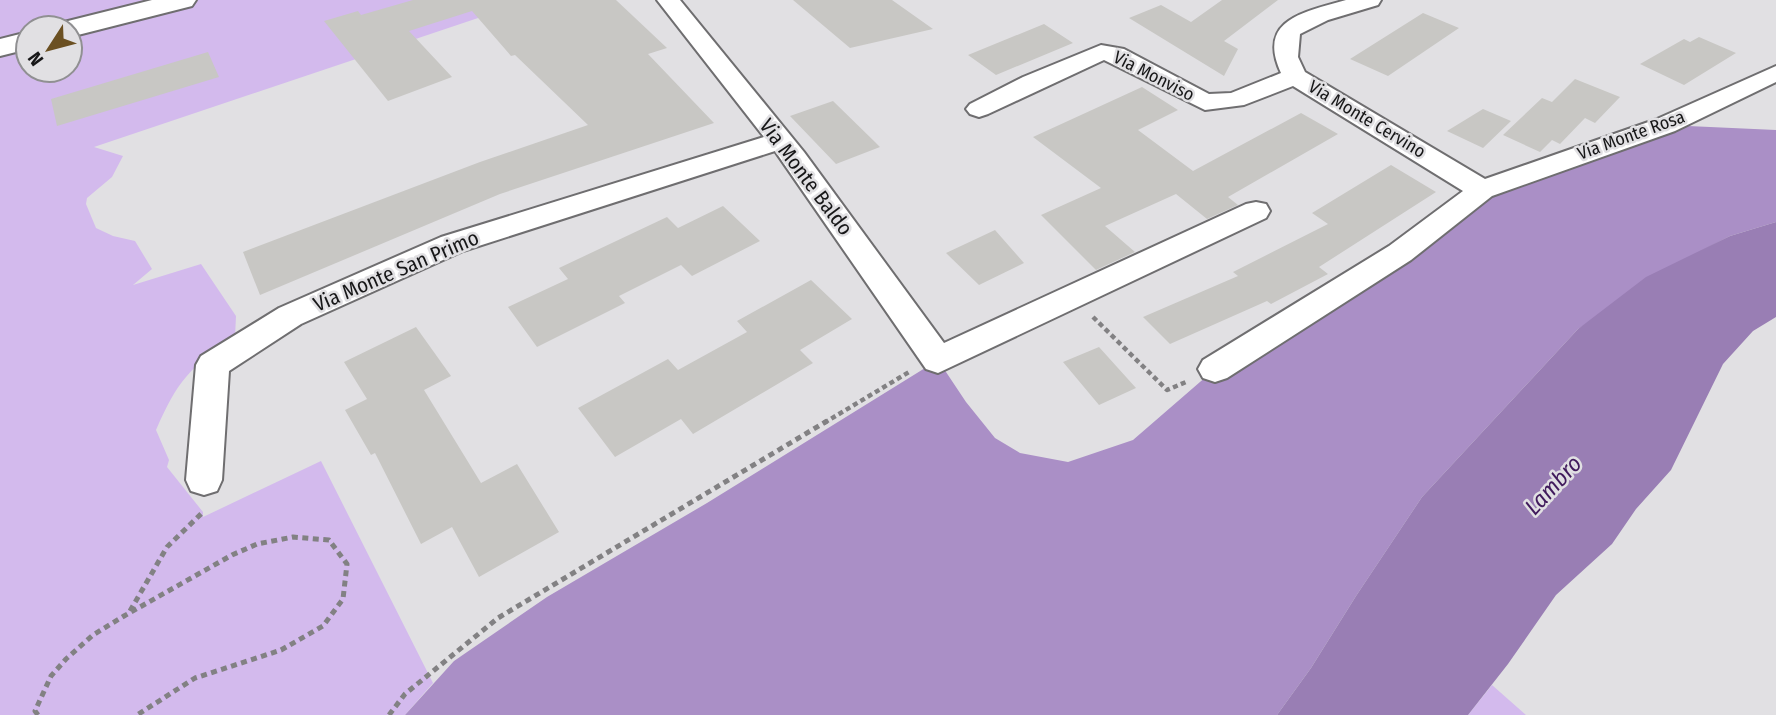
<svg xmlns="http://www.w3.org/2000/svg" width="1776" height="715" font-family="'Fira Sans Condensed',sans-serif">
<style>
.green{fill:#d3baed}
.forest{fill:#aa8fc6}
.water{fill:#997eb4}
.building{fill:#c8c7c4}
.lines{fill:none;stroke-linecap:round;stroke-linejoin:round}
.street-casing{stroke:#6f6e70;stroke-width:4}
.secondary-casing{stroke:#6f6e70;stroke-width:4}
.path-far1{stroke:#828183;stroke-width:4.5;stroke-dasharray:5 3.5;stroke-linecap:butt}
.path{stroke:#828183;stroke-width:5;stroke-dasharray:6 4.5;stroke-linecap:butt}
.street{fill:#fff;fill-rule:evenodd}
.secondary{fill:#fff;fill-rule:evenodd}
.labels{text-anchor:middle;stroke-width:5;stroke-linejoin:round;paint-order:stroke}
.far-street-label{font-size:18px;fill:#171718;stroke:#e1e0e3}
.street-label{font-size:21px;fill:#171718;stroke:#e1e0e3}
.water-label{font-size:23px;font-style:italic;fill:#401a5c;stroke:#e1e0e3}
</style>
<rect width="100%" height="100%" fill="#e1e0e3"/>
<path class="green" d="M0 0H168L56 28H28V36L0 43Z
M183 0H473L487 15 94 147 123 156 112 177 87 198 86 204 96 228 113 236 135 241 152 269 133 285 201 264 236 316 235 337C189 368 178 380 156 430L169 460 167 467 203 512V517L321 461 433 683 405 715H0V48L28 40V70H70V29Z
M1492 685 1526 715H1468Z"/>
<path class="forest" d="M1666 125 1776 130V222L1730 236 1695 254 1578 329 1422 497 1356 596 1311 668 1277 715H405L454 661 547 597 707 503 938 360 966 402 995 438 1020 453 1068 462 1133 440 1215 369 1482 190Z"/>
<path class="water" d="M1776 222V317L1753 331 1723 364 1671 470 1636 509 1612 544 1556 595 1508 664 1468 715H1277L1311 668 1356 596 1422 497 1578 329 1646 277 1730 236Z"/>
<path class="building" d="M413 0H616L667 48 648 54 714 123 500 194 260 295 243 252 480 162 588 125 515 55 511 56 472 11 409 31 452 77 388 101 324 21 358 11 361 15Z
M793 0H892L933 29 850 48Z
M1222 0H1278L1224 41 1238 49 1224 76 1129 18 1161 5 1191 22Z
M1423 13 1459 28 1388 76 1350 59Z
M1044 24 1073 43 996 75 968 55Z
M1699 37 1736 53 1684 85 1640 64 1684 39 1690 42Z
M208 52 219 77 57 126 51 99Z
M1575 79 1620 97 1595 123 1585 118 1560 144 1552 140 1540 152 1503 135 1542 98 1552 102Z
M1142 87 1178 110 1138 130 1193 171 1301 113 1338 134 1228 197 1238 205 1207 219 1176 194 1105 226 1135 252 1096 270 1041 215 1101 188 1033 137Z
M833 101 875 142 880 147 836 164 790 116Z
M1483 109 1511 121 1483 148 1447 131Z
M1391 165 1436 192 1319 267 1328 274 1271 304 1267 301 1170 344 1143 317 1238 276 1233 272 1328 224 1312 213Z
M723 206 760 241 692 276 681 265 619 296 625 303 537 347 508 307 568 279 559 268 667 217 678 228Z
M995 230 1024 263 979 285 946 253Z
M811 280 852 319 800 350 813 363 693 434 681 419 615 457 578 408 668 359 678 370 747 332 737 321Z
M416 327 451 376 424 390 481 483 517 464 559 532 479 577 452 527 421 544 375 453 371 455 345 410 367 399 344 362Z
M1099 347 1136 388 1099 405 1063 362Z"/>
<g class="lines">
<defs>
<path id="street" d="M657 0H680L804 152 944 343 1246 204 1256 202 1266 204 1270 211 1266 218 938 373 926 369 775 151 463 251 301 324 229 371 222 480 217 491 204 495 191 491 186 480 196 365 201 356 279 308 441 237 764 137Z
M1346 0H1381L1378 5 1328 20 1300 34 1298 57 1305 72 1485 179 1657 119 1776 66V82L1675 131 1492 196 1411 260 1227 378 1215 382 1203 378 1198 369 1203 360 1389 246 1463 191 1293 86 1244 105 1205 110 1104 60 988 114 979 117 970 114 966 109 970 104 1023 77 1101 45 1124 49 1209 94 1231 93 1281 73C1256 19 1305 12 1346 0Z"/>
<path id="secondary" d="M152 0H196L192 6 70 37V28H57L60 23Z
M28 32V49L0 56V39Z"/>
</defs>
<use href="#street" class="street-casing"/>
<use href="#secondary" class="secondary-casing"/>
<path class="path-far1" d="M1093 317 1167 390 1186 382
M824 423 909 372"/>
<path class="path" d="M130 611 167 547 203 512
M38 715 35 711 51 676 66 659 93 635 124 616 232 555 257 544 293 537 329 540 347 564 343 599 323 626 281 650 195 678 137 715
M389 715 405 694 498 618 827 421"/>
<use href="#street" class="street"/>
<use href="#secondary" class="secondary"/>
</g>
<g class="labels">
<g class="far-street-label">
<text transform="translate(1154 76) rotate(27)" y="6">Via Monviso</text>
<text transform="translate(1367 119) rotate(31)" y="6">Via Monte Cervino</text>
<text transform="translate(1631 135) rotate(-20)" y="6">Via Monte Rosa</text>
</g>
<g class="street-label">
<text transform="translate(806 177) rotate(53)" y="7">Via Monte Baldo</text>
<text transform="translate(396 271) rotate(-23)" y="7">Via Monte San Primo</text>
</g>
<g class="water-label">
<text transform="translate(1553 485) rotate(-47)" y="8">Lambro</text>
</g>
</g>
<g transform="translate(49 49) rotate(234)"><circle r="33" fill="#e1e0e3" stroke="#909092" stroke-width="2"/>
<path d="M0-5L12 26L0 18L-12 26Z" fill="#6b5022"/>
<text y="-10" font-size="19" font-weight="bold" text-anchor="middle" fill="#171718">N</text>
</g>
</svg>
